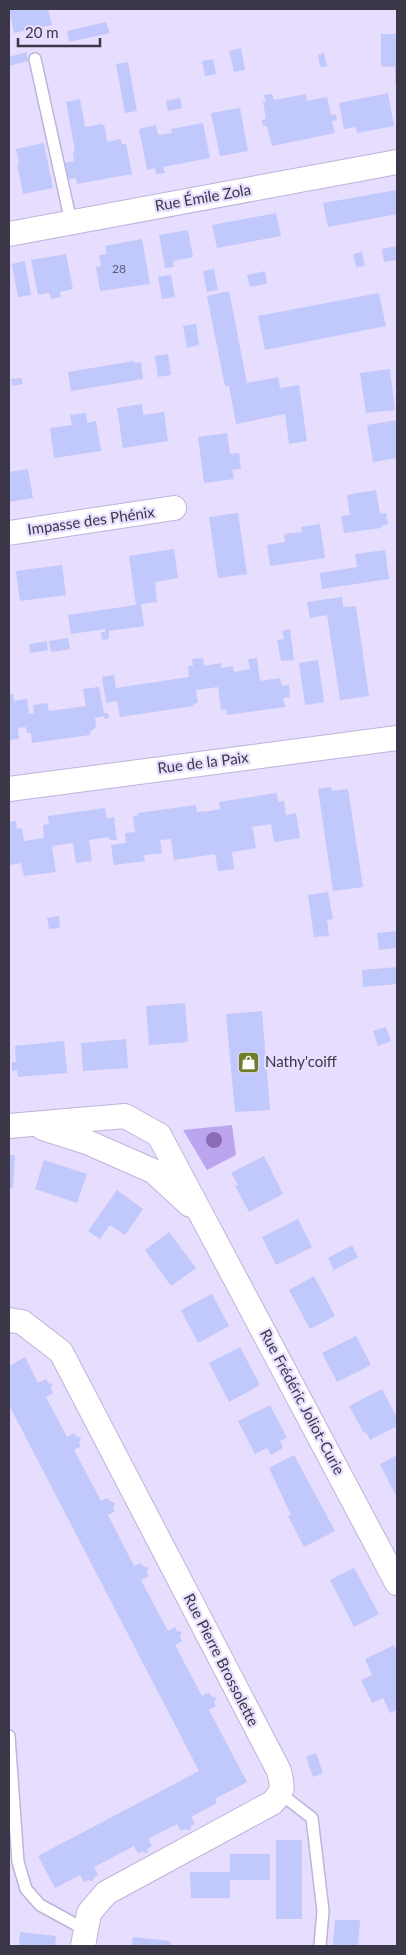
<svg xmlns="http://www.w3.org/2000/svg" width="406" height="1955" font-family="Lato,sans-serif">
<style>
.green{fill:#bca5ef}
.building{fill:#c0c8fc}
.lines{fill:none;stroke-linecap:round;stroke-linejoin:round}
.service-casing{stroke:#beb3da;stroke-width:14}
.minor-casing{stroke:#beb3da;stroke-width:26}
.service{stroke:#fff;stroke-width:11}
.minor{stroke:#fff;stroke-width:24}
.tree{fill:#8b6cb2}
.labels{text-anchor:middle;stroke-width:4.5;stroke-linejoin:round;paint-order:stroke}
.number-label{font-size:12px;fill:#5d5b75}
.street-label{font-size:15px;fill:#3c3748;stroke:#e7ddfe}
.poi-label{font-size:15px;fill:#3c3748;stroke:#e7ddfe;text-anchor:start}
</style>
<rect width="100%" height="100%" fill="#e7ddfe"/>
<path class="green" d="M232 1125 236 1155 207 1170 183 1130Z"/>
<path class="building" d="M9 9H48L52 25 14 33Z
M106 22 110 33 69 42 67 31Z
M381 34H397V84H395V67L381 66Z
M241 48 245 70 234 72 229 51Z
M26 52 28 61 9 66V57Z
M324 53 327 66 320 67 318 55Z
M213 59 216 74 205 76 202 61Z
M128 62 137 111 125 113 116 64Z
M388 93 394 126 357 133 356 127 344 129 339 103Z
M272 94 274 100 306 94 307 101 327 97 331 115 336 114 337 120 332 121 335 133 272 146 267 126H263L262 120 266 119 263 102H266L264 95Z
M180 98 182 108 168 111 166 101Z
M80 99 85 127 101 124 105 127 107 142 120 139 122 144H126L132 174 77 184 76 178 66 180 63 163 74 161 73 152 75 151 66 102Z
M240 108 248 151 220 156 211 113Z
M203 123 210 158 163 167 165 173 156 174 155 168 147 170 139 129 156 125 158 135 172 133 171 129Z
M44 143 53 188 23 194 17 164 19 163 16 149Z
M397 190V214L328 227 323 203Z
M276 213 281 236 217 248 212 225Z
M188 230 193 257 173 261 174 267 165 268 159 235Z
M142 239 150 284 100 291 96 267 101 266 99 255 107 254 105 246Z
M397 246V260L384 262 382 249Z
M362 252 365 266 356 267 353 254Z
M66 254 73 289 60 292 61 297 51 299 49 293 38 295 31 260Z
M25 261 31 295 18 297 12 264Z
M214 269 218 290 207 292 203 271Z
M265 271 267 284 250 287 247 275Z
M171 275 175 297 162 299 158 277Z
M229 291 247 383 278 377 280 388 299 385 307 441 289 444 285 414 236 424 229 386H225L207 296Z
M379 293 386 326 265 350 258 316Z
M196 324 199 345 187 348 183 326Z
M168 354 171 375 158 377 155 356Z
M134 361V363L141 362 143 379 71 391 68 372Z
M390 369 395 410 366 413 360 373Z
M21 378 23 384 12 386 11 379Z
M142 404 143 415 164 412 168 441 123 448 117 408Z
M86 413 87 423 96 421 101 451 54 458 50 428 72 425 70 415Z
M397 420V458L373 462 367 425Z
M227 433 230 454 239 453 241 469 232 470 234 479 204 483 198 437Z
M28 469 33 498 9 502V472Z
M376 490 380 514 386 513 388 524 381 526V528L344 533 341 516 350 515 347 495Z
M238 513 247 574 218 578 209 517Z
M320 524 325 558 270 566 267 545 285 542 284 534 302 532 301 527Z
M174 549 178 578 155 582 157 602 141 604 144 626 109 631V639L102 640 101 632H105V629L71 634 68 615 136 605 129 556Z
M385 550 389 579 322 589 320 573 357 567 355 554Z
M62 565 66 595 20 601 16 571Z
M342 597 343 607 356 606 369 696 340 700 327 615 310 618 307 602Z
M290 629 294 660 281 661 277 640 284 639 282 631Z
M68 638 70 649 51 652 49 641Z
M47 641 48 650 30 653 29 644Z
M203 658 204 666 221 663V668L233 666 234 672 250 669 248 659 257 658 260 681 280 678 282 686 289 685 290 697 283 698 285 707 227 715 226 709 221 710 218 687 196 690 198 703 193 704 194 706 120 717 117 701 106 703 102 677 114 675 116 688 189 677 188 666H193L192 659Z
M318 660 324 702 305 705 299 663Z
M99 687 104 713H108L109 718 105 719 104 716 95 718 96 727 90 732V735L32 743 31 733H27L26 727 18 728 19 739 9 740V694H13L14 701 27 699 29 714 34 713 33 705 47 703 49 711 86 706 83 689Z
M331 787 332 791 348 789 363 887 333 891 318 789Z
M277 793 278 802 284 801 286 815 296 813 300 838 274 842 271 824 251 827 253 829 256 848 232 852 234 869 218 871 215 854 174 860 171 839 160 840 162 853 144 855 145 861 114 865 111 845 126 843 125 833 135 832 133 816H138V813L196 805 197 812 209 811 220 809 219 802Z
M105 808 107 819 114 817 117 840H110L109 837 89 840 92 861 76 863 73 843 52 846 56 872 24 876 21 863 9 865V822L16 821 17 829 22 828 24 841 44 838 43 825 49 824 48 816Z
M328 892 333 919 327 920 329 936 314 937 308 895Z
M59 916 60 928 49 929 47 918Z
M397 931V948L379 950 377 933Z
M397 967V984L363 987 362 970Z
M185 1003 188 1042 149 1045 146 1006Z
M262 1011 270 1110 235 1112 226 1014Z
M386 1027 391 1041 378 1046 373 1031Z
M126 1039 128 1068 83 1071 81 1043Z
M64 1041 67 1073 18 1077 17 1070 12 1071V1062H16L15 1046Z
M9 1155H15L13 1188H9Z
M264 1156 283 1194 249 1212 235 1186 238 1185 231 1173Z
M44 1160 87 1174 77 1203 35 1189Z
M117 1190 143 1209 125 1235 110 1225 100 1239 88 1231Z
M298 1219 312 1247 276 1265 262 1237Z
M169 1232 196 1268 171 1286 145 1250Z
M352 1245 358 1257 334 1270 328 1258Z
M314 1276 335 1316 310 1329 289 1290Z
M212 1294 229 1326 198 1343 181 1310Z
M356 1336 371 1365 337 1382 322 1353Z
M240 1347 260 1385 229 1402 209 1363Z
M25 1357 38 1383 46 1379 48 1383 52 1384 51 1389 53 1393 46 1397 67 1437 74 1433 76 1436 81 1438 79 1443 81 1446 74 1450 101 1501 107 1498 110 1501 115 1503 113 1508 115 1511 108 1515 134 1566 141 1563 143 1566 148 1568 147 1573 149 1576 141 1580 168 1631 175 1627 177 1631 182 1632 180 1637 182 1641 175 1645 202 1696 209 1692 211 1696 216 1698 214 1702 216 1706 209 1710 247 1782 215 1799 217 1803 191 1817 195 1824 191 1826 190 1831 185 1829 181 1831 177 1824 148 1839 152 1846 148 1848 147 1853 142 1852 138 1853 134 1846 94 1867 98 1875 94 1877 93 1881 88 1880 84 1882 80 1875 55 1888 38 1856 199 1771 9 1405V1366Z
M382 1389 397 1418V1426L370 1440 366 1432 364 1433 349 1406Z
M270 1405 287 1438 280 1441 283 1448 271 1455 267 1448 255 1454 238 1421Z
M294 1455 335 1531 304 1547 288 1516 291 1515 269 1468Z
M397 1455V1498L380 1464Z
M354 1568 379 1614 354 1627 330 1580Z
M394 1645 397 1651V1710L390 1713 383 1698 372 1703 361 1680 372 1675 365 1659Z
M316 1753 323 1773 313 1777 306 1757Z
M276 1840H302V1919H276Z
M230 1854H270V1880H230V1898H191L190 1872H230Z
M335 1920H360L358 1946H333Z
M20 1932 56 1936 55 1946H19Z
M133 1937 171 1941 170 1946H132Z"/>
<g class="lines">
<defs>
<path id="service" d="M35 59 71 222
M9 1736 18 1862 26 1889 40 1905 84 1929
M281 1794 312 1818 323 1911 320 1946"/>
<path id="minor" d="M9 234 397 162
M9 533 174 508
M9 789 397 738
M9 1126 125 1116 159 1135 397 1583
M43 1128 87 1142 153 1171 190 1205
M9 1320 22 1322 61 1352 279 1771C283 1787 284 1791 272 1803L106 1893 89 1913 83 1946"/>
</defs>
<use href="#service" class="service-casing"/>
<use href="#minor" class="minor-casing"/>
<use href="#service" class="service"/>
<use href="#minor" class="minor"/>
</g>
<circle class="tree" cx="214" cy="1140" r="8"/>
<defs>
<symbol id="shop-square" viewBox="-11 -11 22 22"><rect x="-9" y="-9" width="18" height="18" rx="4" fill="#6f7e2b" stroke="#e7ddfe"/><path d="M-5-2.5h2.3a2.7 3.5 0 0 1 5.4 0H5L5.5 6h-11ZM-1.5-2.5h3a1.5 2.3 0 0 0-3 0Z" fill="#fff"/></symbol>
</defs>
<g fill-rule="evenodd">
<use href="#shop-square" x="236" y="1050" width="25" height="25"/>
</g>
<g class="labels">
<g class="number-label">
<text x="119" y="273">28</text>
</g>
<g class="street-label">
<text transform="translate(203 198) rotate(-10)" y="5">Rue Émile Zola</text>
<text transform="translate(91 521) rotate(-8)" y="5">Impasse des Phénix</text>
<text transform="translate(203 763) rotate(-7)" y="5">Rue de la Paix</text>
<text transform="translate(302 1402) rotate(62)" y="5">Rue Frédéric Joliot-Curie</text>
<text transform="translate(221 1660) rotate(63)" y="5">Rue Pierre Brossolette</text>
</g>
<g class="poi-label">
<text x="265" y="1067">Nathy'coiff</text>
</g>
</g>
<rect width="406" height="1955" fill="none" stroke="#3c3748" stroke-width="20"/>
<path d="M18 38v8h82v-8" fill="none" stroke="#3c3748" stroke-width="2.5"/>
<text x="25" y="38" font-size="15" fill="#3c3748" stroke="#e7ddfe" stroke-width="4" paint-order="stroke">20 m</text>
</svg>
